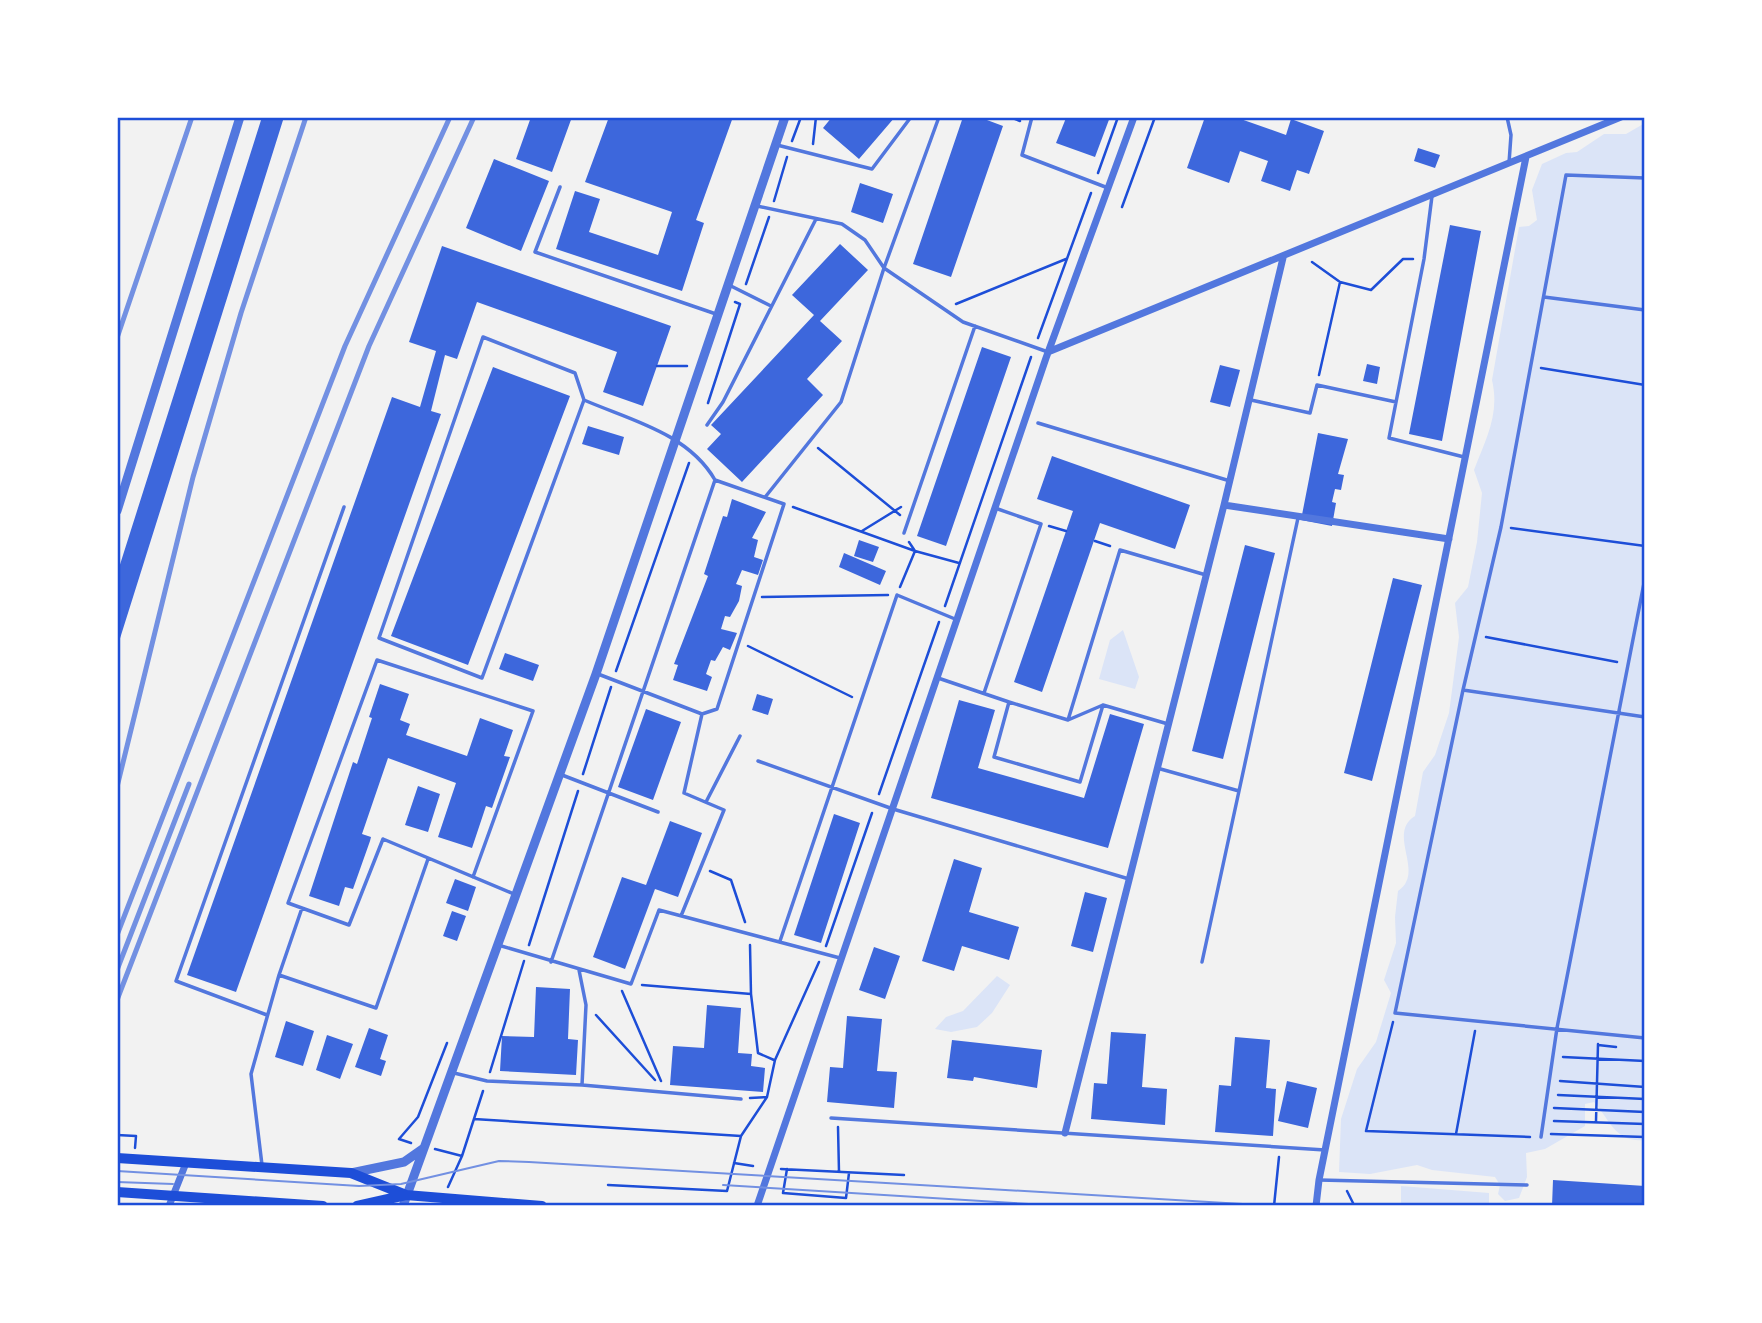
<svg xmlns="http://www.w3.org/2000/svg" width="1762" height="1323" font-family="'Golos Text',sans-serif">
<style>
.green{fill:#dbe4f7}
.building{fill:#3d67dc}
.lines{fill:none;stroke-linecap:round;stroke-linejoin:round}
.path{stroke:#1d4ed8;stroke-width:2.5}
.service{stroke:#5277de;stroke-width:3.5}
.minor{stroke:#5277de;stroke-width:7}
.tertiary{stroke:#5277de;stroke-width:9}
.secondary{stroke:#1d4ed8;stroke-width:10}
.tram{stroke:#7290e2;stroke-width:2}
.rail{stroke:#7290e2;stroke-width:5}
.neatline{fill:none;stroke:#1d4ed8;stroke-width:2.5}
</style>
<rect width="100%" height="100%" fill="#f2f2f2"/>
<path class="green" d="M1645 123V1140C1615 1143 1611 1121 1594 1102L1585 1104V1126L1545 1149 1526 1153 1527 1177 1519 1198 1505 1201 1498 1194 1500 1185 1495 1177 1432 1170 1417 1165 1370 1174 1339 1172 1341 1119 1357 1069 1376 1042 1391 993 1384 980 1396 943 1395 917 1398 891C1426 872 1386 834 1415 816L1423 772 1435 755 1449 713 1459 637 1455 603 1468 587 1477 542 1482 493 1474 470C1486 439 1500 414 1492 380L1519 227 1529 226 1537 220 1532 190 1542 164 1566 153 1577 152 1604 134H1626Z
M1123 630 1139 677 1135 689 1099 679 1110 640Z
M997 976 1010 985 992 1013 977 1027 951 1032 935 1029 946 1017 963 1011Z
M1401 1186 1489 1193V1206H1401Z"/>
<path class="building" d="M262 117H284L117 648V574Z
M531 117H572L552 172 516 159Z
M609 117H733L696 220 704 223 682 291 556 249 575 191 600 199 589 232 658 255 672 212 585 182Z
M832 117H895L859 159 823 128Z
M963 117H979L1003 126 951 277 913 264Z
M1072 117H1110L1095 157 1056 143 1066 118Z
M1205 117H1235L1286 135 1291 119 1324 131 1309 174 1297 170 1290 191 1261 181 1268 161 1240 151 1229 183 1187 168Z
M1418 148 1440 155 1435 168 1414 161Z
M494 159 549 181 521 251 466 228Z
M860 183 893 194 883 223 851 212Z
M1450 225 1481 231 1442 441 1409 434Z
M840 244 868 270 820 321 842 341 807 379 823 395 742 482 707 449 721 434 711 425 814 315 792 295Z
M442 246 671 326 643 406 603 392 617 352 477 302 457 359 445 355 431 411 441 414 236 992 187 975 392 397 420 407 436 351 409 342Z
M982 347 1011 357 946 546 917 536Z
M1367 364 1380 367 1377 384 1363 381Z
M1220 365 1240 370 1230 407 1210 402Z
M493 367 570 396 468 665 391 636Z
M588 426 624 437 619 455 582 444Z
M1318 433 1348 439 1338 474 1344 475 1341 490 1335 489 1332 502 1336 503 1332 526 1301 520Z
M1052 456 1190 505 1175 549 1100 523 1042 692 1014 682 1073 511 1037 499Z
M732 499 766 512 752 538 758 540 754 557 763 560 758 575 742 570 736 584 742 586 739 601 730 617 725 616 721 629 737 633 730 650 723 647 715 661 711 660 706 674 712 677 707 691 673 680 678 665 674 664 708 576 704 574 723 516 727 517Z
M859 540 879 547 873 562 854 556Z
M1245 545 1275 553 1223 759 1192 751Z
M844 553 886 571 880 585 839 567Z
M1393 578 1422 585 1372 781 1344 773Z
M505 653 539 665 533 681 499 669Z
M380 684 409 694 400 720 410 724 406 735 467 756 480 718 513 730 504 756 510 757 492 808 486 806 472 848 438 837 456 783 388 758 362 834 371 837 370 841 353 889 345 887 339 906 309 896 353 762 357 764 372 718 369 717Z
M757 694 773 699 768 715 752 710Z
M959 700 995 710 978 768 1084 798 1110 714 1144 724 1108 848 931 798Z
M646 709 681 722 653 800 618 787Z
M418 786 440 794 428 832 405 825Z
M834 814 860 823 821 943 794 935Z
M670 821 702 833 678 897 655 889 625 969 593 957 622 877 646 885Z
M954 859 982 868 969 912 1019 927 1009 960 962 946 954 971 922 961Z
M455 879 476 887 468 911 446 903Z
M1085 892 1107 898 1093 952 1071 946Z
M452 911 466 916 457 941 443 936Z
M874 947 900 956 885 999 859 990Z
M536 987 570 989 568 1039 578 1040 576 1075 500 1071 502 1036 534 1037Z
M707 1005 741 1008 738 1053 752 1054 751 1066 765 1068 763 1092 670 1085 673 1046 704 1048Z
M847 1016 882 1019 877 1071 897 1072 894 1108 827 1102 830 1067 843 1068Z
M286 1021 314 1031 303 1066 275 1057Z
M369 1028 388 1035 380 1059 386 1061 381 1076 355 1067Z
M1111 1032 1146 1034 1142 1087 1167 1089 1165 1125 1091 1119 1094 1083 1107 1084Z
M327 1035 353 1044 340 1079 316 1070Z
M1235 1037 1270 1040 1266 1088 1276 1089 1273 1136 1215 1132 1219 1085 1231 1086Z
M952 1040 1042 1050 1037 1088 974 1077 973 1081 947 1078Z
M1287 1081 1317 1088 1308 1128 1278 1121Z
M1553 1180 1645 1186V1206H1552Z"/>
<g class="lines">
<path class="path" d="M1010 117 1020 121
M792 141 801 117
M813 144 816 117
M1098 173 1118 117
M774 201 787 157
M1122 207 1155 117
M1312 262 1340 282 1371 290 1403 259H1413
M746 284 769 217
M956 304 1066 259
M1038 338 1091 193
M657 366H687
M1541 368 1645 385
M1319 375 1340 282
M708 403 740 304 735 302
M818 448 900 515
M793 507 915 551 959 563
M1049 526 1066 531
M1511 528 1645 546
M862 531 901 507
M1095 541 1110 546
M900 587 915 551 909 542
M762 597 888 595
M945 606 1031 357
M1486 637 1617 662
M748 646 852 697
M616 671 689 463
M583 774 611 687
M879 794 939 622
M710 871 731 880 745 922
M529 945 578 791
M750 945 751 994
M826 946 872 813
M642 985 751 994 758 1053 774 1060
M622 991 661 1081
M596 1015 655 1080
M1393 1022 1366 1131 1530 1137
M1598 1045 1616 1047
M1563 1057 1645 1061
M490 1072 524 961
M1560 1081 1645 1087
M1558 1095 1645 1099
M750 1098 767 1097
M1554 1108 1645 1112
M474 1119 741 1136 727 1191 608 1185
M1554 1121 1645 1124
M1596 1121 1598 1044
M838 1127 839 1172
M1456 1134 1475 1031
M1551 1134 1645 1137
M117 1135 136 1136 135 1148
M741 1136 767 1097 775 1060 819 962
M411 1143 399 1139 418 1117 447 1043
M435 1149 462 1156
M734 1163 753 1166
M781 1169 904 1175
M787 1169 783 1193 846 1198 849 1173
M448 1187 462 1156 483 1091
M1347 1191 1354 1205 1358 1206
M1274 1206 1279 1157"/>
<path class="service" d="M144 117 147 118
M1032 117 1022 155 1108 188
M1507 117 1511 135 1509 163
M777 145 872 169 911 117
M1645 178 1566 175 1501 527 1463 690 1395 1013 1645 1038
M560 187 535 252 716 314
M1432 196 1424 259 1389 438 1464 457
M757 206 842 224 865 240 884 268 963 322 1048 352
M729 285 771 306
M1544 297 1645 310
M584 400 482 678 379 638 483 337 575 373 584 400C630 420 688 433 715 480L784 504 717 709 702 714 598 674
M1251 400 1310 413 1317 385 1396 402
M1038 423 1230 481
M707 425 723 402 816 219
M766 496 841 402 884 268 939 117
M904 533 975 326
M938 678 1009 702 994 757 1080 782 1103 705 1168 724
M1463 690 1645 717
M984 693 1041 524 995 508
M1009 702 1068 720 1103 705
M1068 720 1120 550 1206 575
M758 761 893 809 1129 879
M1157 768 1239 791 1298 518
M562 775 658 812
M706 802 740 736
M473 877 533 711 377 660 288 903 349 925 383 839 514 894
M681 916 724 810 684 793 702 714
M780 941 897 595 955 619
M498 945 631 984 659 910 840 958
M551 962 715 480
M1202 962 1239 791
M579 970 586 1005 582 1085 741 1099
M279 975 302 908
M267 1015 176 981 344 507
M454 1073 487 1081 582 1085
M831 1118 1325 1150
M1541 1137 1557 1028 1645 578
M262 1165 251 1074 279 975 376 1008 428 859
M1319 1180 1527 1185"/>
<path class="minor" d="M1048 352 1621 117
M1224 505 1449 539
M1065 1133 1224 505 1283 258
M169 1206 186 1163
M757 1206 1046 358 1134 117
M1316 1206 1319 1180 1526 157"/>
<path class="tertiary" d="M117 511 240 117
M351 1173 404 1162 424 1148
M403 1206 596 674 785 117"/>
<path class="secondary" d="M117 1158 351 1173 406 1195 542 1206
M117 1192 323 1206
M357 1206 406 1195"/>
<path class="tram" d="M117 1171 359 1186 401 1184 499 1161 529 1162 1278 1206
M117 1182 173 1184
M723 1185 1062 1206"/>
<path class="rail" d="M117 338 192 117
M117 787 193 477 241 313 306 117
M117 935 345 346 450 117
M117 970 189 784
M117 1000 369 346 474 117"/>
</g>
<rect width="1762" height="1323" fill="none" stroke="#ffffff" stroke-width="238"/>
<rect x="119" y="119" width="1524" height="1085" class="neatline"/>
</svg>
